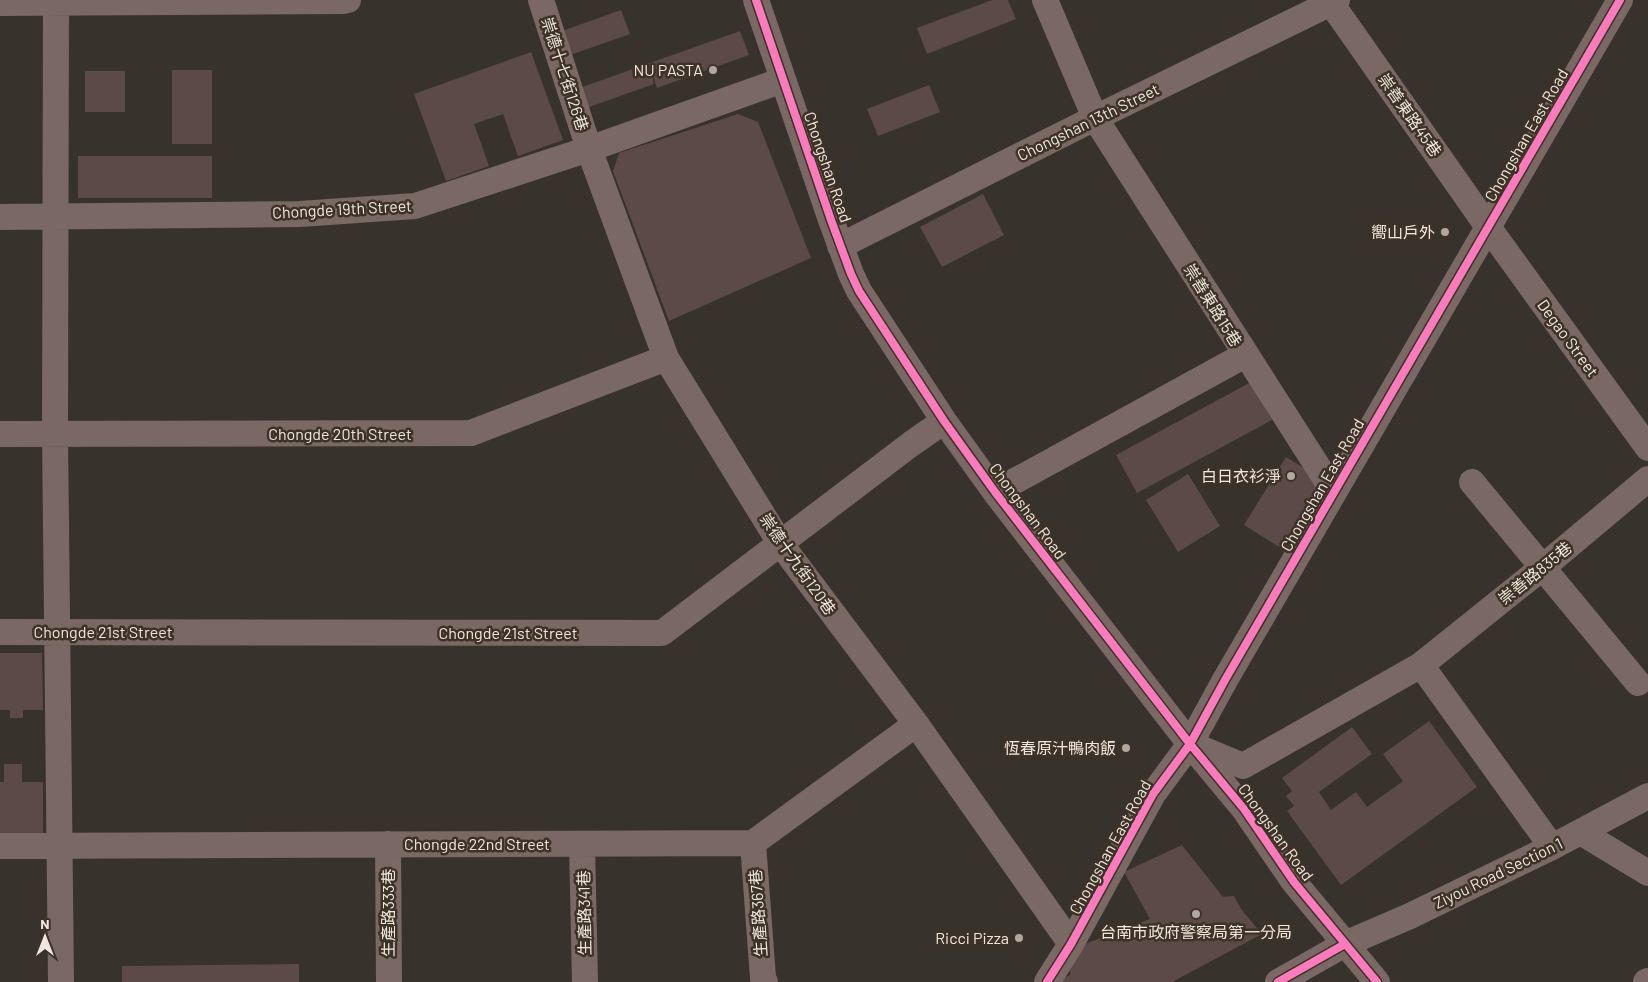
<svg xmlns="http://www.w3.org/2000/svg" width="1648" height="982" font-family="Barlow,'Noto Sans TC',sans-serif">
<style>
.building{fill:#5b4a47}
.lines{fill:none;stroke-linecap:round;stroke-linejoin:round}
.minor{stroke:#7a6864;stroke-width:26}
.cycleway-casing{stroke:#3e3226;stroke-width:11}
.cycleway{stroke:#fd7abc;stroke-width:8}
.poi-dot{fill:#afa8a0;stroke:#3e3226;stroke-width:2}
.labels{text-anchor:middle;stroke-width:5;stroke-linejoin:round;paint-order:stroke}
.poi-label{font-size:16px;fill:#efe7df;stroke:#3e3226;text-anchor:end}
.street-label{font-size:16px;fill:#efe7df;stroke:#3e3226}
</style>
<rect width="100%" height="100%" fill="#38322c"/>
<path class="building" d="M992 0H1008L1016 19 927 54 917 28Z
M621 10 630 34 559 59 551 35Z
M740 31 749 55 657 88 650 68 654 84 578 111 571 91Z
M531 52 563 140 518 156 503 114 474 124 489 166 446 181 414 94Z
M172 70H212V144H172Z
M85 71H125V112H85Z
M929 85 940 112 878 136 867 109Z
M738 114 758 122 811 258 669 321 613 171 619 153Z
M78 156H212V198H78Z
M983 194 1004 235 942 267 920 227Z
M1251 382 1272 420 1137 493 1116 455Z
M1286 457 1327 482 1284 550 1244 525Z
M1188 474 1220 526 1178 552 1146 500Z
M0 653H42L43 710H23V718H10V710H0Z
M1429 721 1477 787 1341 885 1287 811 1294 806 1286 796 1292 791 1282 778 1352 727 1372 754 1319 792 1331 810 1356 792 1367 807 1403 781 1383 754Z
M4 764H22V782H43V834H0V782H4Z
M1182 845 1223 897 1234 896 1241 909 1262 934 1172 982H1056L1070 975 1072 949 1150 919 1124 872Z
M299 964V982H122V966Z"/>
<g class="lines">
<path class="minor" d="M56 0 55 435 61 982
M541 0 589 149 666 358 780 543 916 724 1071 944
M756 0 831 220 851 274 859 291 944 421 995 492 1190 744 1244 809 1294 882 1377 982
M1045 0 1095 118 1334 492
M0 3 344 1 348 0
M1331 3 1488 227 1648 448
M0 217 300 214 415 206 589 149 783 80
M840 246 1095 118 1337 0
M0 434 471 433 666 358
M1472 482 1638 683
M995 492 1245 355
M0 632 662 633 911 444 944 421
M1421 665 1552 847
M1195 746 1243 766 1421 665 1543 567 1648 479
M1582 833 1648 873
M753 843 763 978 765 982
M388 844 389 982
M582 844 585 982
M0 846 753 843 916 724
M1047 982 1071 944 1153 794 1190 744 1225 680 1620 0
M1278 982 1345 944 1410 916 1552 847 1648 796
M1646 982 1648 981"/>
<defs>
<path id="cycleway" d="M756 0 831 220 851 274 859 291 944 421 995 492 1190 744 1244 809 1294 882 1377 982
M1047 982 1071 944 1153 794 1190 744 1225 680 1620 0
M1278 982 1345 944"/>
</defs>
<use href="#cycleway" class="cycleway-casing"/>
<use href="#cycleway" class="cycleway"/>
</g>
<g class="poi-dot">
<circle cx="713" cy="70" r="5"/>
<circle cx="1445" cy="232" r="5"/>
<circle cx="1291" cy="476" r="5"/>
<circle cx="1126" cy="748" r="5"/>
<circle cx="1196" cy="914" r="5"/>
<circle cx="1019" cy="938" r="5"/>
</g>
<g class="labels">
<g class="poi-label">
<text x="703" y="76">NU PASTA</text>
<text x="1435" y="238">嚮山戶外</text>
<text x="1281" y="482">白日衣衫淨</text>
<text x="1116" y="754">恆春原汁鴨肉飯</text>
<text x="1196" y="938" text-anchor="middle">台南市政府警察局第一分局</text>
<text x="1009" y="944">Ricci Pizza</text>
</g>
<g class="street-label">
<text transform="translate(565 74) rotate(72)" y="6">崇德十七街126巷</text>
<text transform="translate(1410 115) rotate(55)" y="6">崇善東路45巷</text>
<text transform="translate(1088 122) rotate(-26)" y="6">Chongshan 13th Street</text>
<text transform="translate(1526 135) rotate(-60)" y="6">Chongshan East Road</text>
<text transform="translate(828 167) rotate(71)" y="6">Chongshan Road</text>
<text transform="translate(342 209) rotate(-3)" y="6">Chongde 19th Street</text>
<text transform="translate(1213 305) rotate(58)" y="6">崇善東路15巷</text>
<text transform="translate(1568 338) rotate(54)" y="6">Degao Street</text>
<text x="340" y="440">Chongde 20th Street</text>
<text transform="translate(1322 485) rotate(-60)" y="6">Chongshan East Road</text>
<text transform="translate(1028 511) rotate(53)" y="6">Chongshan Road</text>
<text transform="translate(798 564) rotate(55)" y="6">崇德十九街120巷</text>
<text transform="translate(1535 573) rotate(-39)" y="6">崇善路835巷</text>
<text x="103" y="638">Chongde 21st Street</text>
<text x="508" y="639">Chongde 21st Street</text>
<text transform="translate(1276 832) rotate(54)" y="6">Chongshan Road</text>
<text x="477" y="850">Chongde 22nd Street</text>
<text transform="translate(1110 847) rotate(-61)" y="6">Chongshan East Road</text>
<text transform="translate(1498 873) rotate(-26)" y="6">Ziyou Road Section 1</text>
<text transform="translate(388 913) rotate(-90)" y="6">生產路333巷</text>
<text transform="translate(584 913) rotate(-91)" y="6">生產路341巷</text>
<text transform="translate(758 913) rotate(-94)" y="6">生產路367巷</text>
</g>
</g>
<g transform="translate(45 937)" stroke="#3e3226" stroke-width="4" paint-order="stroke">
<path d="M0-4L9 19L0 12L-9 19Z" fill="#efe7df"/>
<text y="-8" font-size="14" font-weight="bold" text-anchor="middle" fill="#efe7df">N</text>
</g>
</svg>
